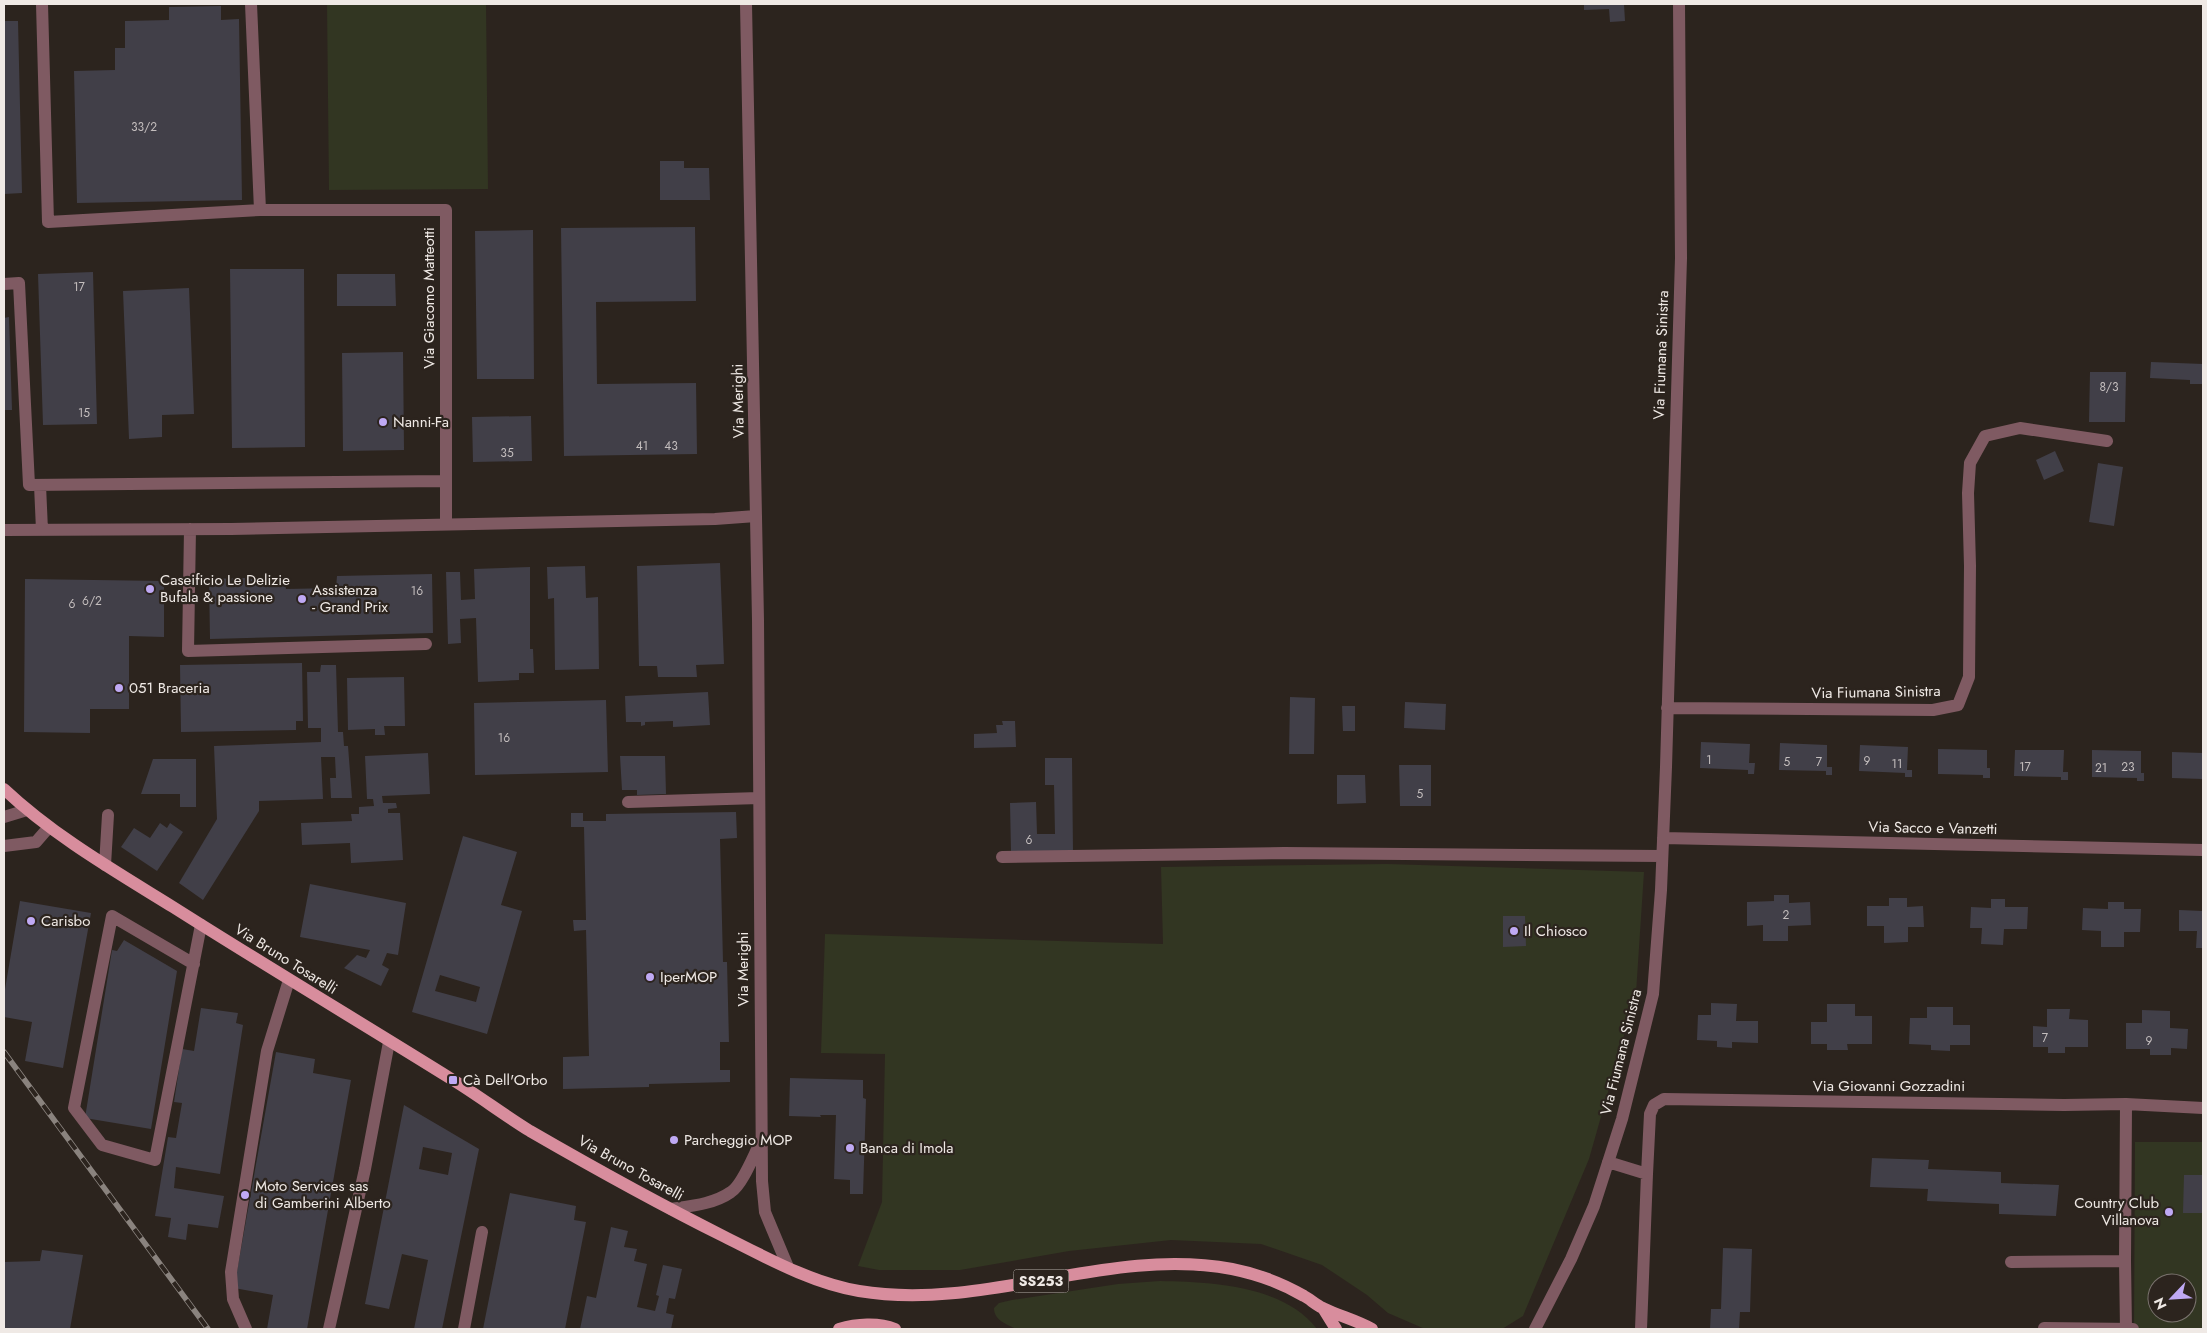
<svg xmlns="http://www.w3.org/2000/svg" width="2207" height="1333" font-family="Jost,sans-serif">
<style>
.green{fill:#323622;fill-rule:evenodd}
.building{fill:#413f48;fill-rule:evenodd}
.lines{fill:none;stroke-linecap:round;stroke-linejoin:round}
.minor{stroke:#7f5a62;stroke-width:12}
.major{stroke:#d88d9d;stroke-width:12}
.rail-casing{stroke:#8a837e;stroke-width:5.5}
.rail{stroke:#2c241e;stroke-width:4;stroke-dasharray:11;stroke-linecap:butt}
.poi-dot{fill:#bfa9f4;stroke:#2c241e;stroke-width:2}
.labels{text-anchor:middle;stroke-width:4.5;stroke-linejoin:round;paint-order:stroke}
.number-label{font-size:12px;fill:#c4bebe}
.shield{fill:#2c241e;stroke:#b4aea9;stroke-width:1}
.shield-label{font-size:14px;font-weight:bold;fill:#efe9e5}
.street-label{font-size:15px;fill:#efe9e5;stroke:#2c241e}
.poi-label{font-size:15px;fill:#efe9e5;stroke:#2c241e;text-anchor:start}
</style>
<rect width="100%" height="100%" fill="#2c241e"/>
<path class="green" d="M327 4H486L488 189 329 190Z
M1387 864 1644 872 1636 993 1589 1159 1523 1316 1502 1329H1425L1388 1313 1367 1295 1322 1265 1261 1244 1171 1240 1069 1251 960 1270H879L858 1266 882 1202 885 1054 821 1053 825 934 1163 944 1161 867Z
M2135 1142H2203V1329H2134ZM2157 1283H2187V1313H2157Z
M1160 1281C1210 1282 1284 1285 1317 1329H1016C1007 1324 994 1321 994 1308L999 1303 1012 1300 1118 1284Z"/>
<path class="building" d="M1584 4H1624L1625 21 1610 22 1609 9 1584 10Z
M221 6V20L239 19 242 200 77 203 74 71 115 70V48H125V21L169 20V7Z
M4 21H18L22 193 4 194Z
M660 161H684V168H709L710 200H660Z
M695 227 696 301 596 302 597 384 696 383 697 454 564 456 561 228Z
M533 230 534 379H477L475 231Z
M230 269H304L305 447 232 448Z
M93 272 97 424 43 425 38 274Z
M337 274H395L396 306H337Z
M189 288 194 414 162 415V437L129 439 123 291Z
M9 317 12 410H4V318Z
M403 352 404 450 343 451 342 353Z
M2151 362 2203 364V384H2190V380L2150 378Z
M2090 372H2126L2125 422H2089Z
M531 416 532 461 473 462 472 417Z
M2055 451 2064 471 2044 480 2036 460Z
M2098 463 2123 467 2114 526 2089 522Z
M720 563 724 664 696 665 697 677H658L657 666H639L637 566Z
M585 566 586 598 598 597 599 669 555 670 554 598 548 599 547 567Z
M530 567V649H533L534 673H519V680L478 682 476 618 460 619 461 643 448 644 446 572H460L461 600 475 599 474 569Z
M432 574 433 633 210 639 209 579 285 577 286 589 336 588 337 576Z
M25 579 164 581V637L129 636V709H90V733L24 732Z
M302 663 303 721H296V730L181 732 180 665Z
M321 665H336L338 732H343L344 746H348L352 798H331L330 778H336L335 757H321L323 799 259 801V811L203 900 179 883 217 819 214 746 321 742V728H308L307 672H320Z
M404 677 405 726H384L385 735H375V729L348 730 347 678Z
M708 692 710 725 673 727V721L645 722V725L641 726V722H626L625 696Z
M1290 697 1315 698 1314 754H1289Z
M606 700 608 772 475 775 474 703Z
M1405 702 1446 704 1445 730 1404 728Z
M1342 706H1355V731H1343Z
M1002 721H1015L1016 747 974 748V734L997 733 996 725H1003Z
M1701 742 1750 744 1749 763H1755L1754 774H1748V770L1700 768Z
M1780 743 1827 745V767H1832V775H1826V771L1779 770Z
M1860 745 1908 747 1907 770H1912V777H1905V773L1859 771Z
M1938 749 1987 750V768H1990V778H1983V775L1938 774Z
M2015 750H2064L2063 772H2068V780H2061V777L2014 776Z
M2092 750 2141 751V773H2144V781H2137V778L2092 777Z
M2172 752 2203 753V779L2172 778Z
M428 753 430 794 382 796 383 803H396L397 808 388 809V813H400L403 860 351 863 350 843 302 845 301 823 352 821 351 814H359V807L374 806 373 799H367L365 756Z
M620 756H665L666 794 637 795V790H622Z
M1045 758H1072L1073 852H1011L1010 803 1036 802 1037 834H1055L1054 785H1045Z
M153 759H196V807H180V794H141Z
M1399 765H1431V806H1400Z
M1337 775H1365L1366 803 1337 804Z
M736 812 737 838 720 839 723 962H727L729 1042H720V1070H730V1082L649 1084V1087L563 1089V1057L589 1056 586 930 574 931 573 920H586L584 827H571V813H583V821H606V814Z
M160 823 167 828 170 823 183 832 157 871 121 847 134 828 150 838Z
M463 836 517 852 501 905 522 911 487 1034 412 1012ZM440 975 480 987 476 1002 435 991Z
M310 884 406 903 398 955 387 953 382 965 389 969 381 986 344 968 357 955 366 958 370 950 300 937Z
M1774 895H1789V903L1810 902 1811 925 1788 926V941H1763V925L1747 926V902L1774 901Z
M1889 898H1907V907L1923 906 1924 927H1908V942L1884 943V926H1867V906H1889Z
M1991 899H2005V907H2028L2027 929H2004L2003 945 1981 944 1982 928H1970L1971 907 1991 908Z
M20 901 91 913 63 1068 25 1061 32 1022 4 1017V995Z
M2108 902H2124V909H2141L2140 932H2124V947H2101V931L2082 930 2083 908 2108 909Z
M2179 910 2203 911V948H2196L2197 931H2179Z
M1503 916H1525L1526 946 1503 947Z
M124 940 177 971 151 1129 85 1118 112 950 117 951Z
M1711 1003 1737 1004 1736 1021H1758V1043L1732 1042V1048L1717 1047V1041L1697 1040 1698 1015H1711Z
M1827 1004H1855V1016H1872V1044H1847L1848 1050H1827V1044H1811V1022H1827Z
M1927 1007H1953V1025H1970V1045H1950V1051L1931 1050V1045L1909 1044 1910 1018H1927Z
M201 1008 238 1013 236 1023 243 1025 220 1174 176 1167 174 1188 224 1196 218 1228 188 1224 186 1240 168 1237 171 1218 155 1216 168 1137 176 1138 182 1103 174 1102 182 1049 194 1051Z
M2047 1009H2070L2069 1019 2088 1020V1047H2065V1053H2048V1047H2033V1026L2047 1027Z
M2142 1010 2170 1011V1028L2188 1029 2187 1049 2171 1048V1055H2150V1049H2126V1023H2142Z
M276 1052 315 1059 313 1073 351 1080 307 1329H267L273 1295 234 1288Z
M790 1078 863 1080V1098L866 1099 863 1194H850V1180L834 1179 836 1115H820L821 1117 789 1116Z
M404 1105 479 1149 442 1329H414L428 1260 402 1254 389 1309 365 1304ZM423 1147 452 1153 448 1175 419 1169Z
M1872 1158 1929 1160 1928 1169 2001 1172V1183L2059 1185 2056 1216 1999 1214V1204L1927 1201 1928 1189 1870 1187Z
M2184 1175H2203V1213H2183Z
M510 1193 576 1206 574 1220 586 1222 565 1329H483Z
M611 1227 628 1231 624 1247 637 1249 634 1261 647 1264 637 1307 655 1311 659 1296 656 1295 663 1265 682 1269 675 1299 669 1298 666 1313 674 1315 671 1329H580L587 1296 596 1298Z
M1723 1248 1752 1249 1750 1312H1740L1739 1329H1710L1711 1309H1721Z
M42 1250 83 1255 70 1329 27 1328 4 1329V1262L40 1261Z"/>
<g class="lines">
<path class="minor" d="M42 4 48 222 260 210 251 4
M746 4 758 620 762 1181 765 1212 788 1267
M4 284 19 283 29 485 446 481V210H260
M446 481V524
M40 485 42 530
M190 529 188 651 426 644
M4 530 231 529 715 519 756 516
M1667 708 1933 710 1958 705 1969 677 1970 566 1968 493 1970 463 1985 436 2020 428 2107 441
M628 802 759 798
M4 817 27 810
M1663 838 2203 850
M4 846 36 842 49 827
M1002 857 1284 853 1662 856
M105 865 108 815
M194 964 112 916 74 1108 102 1145 155 1160 201 925
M1608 1162 1647 1174 1650 1114 1654 1105 1664 1099 2064 1105 2126 1104 2203 1108
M671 1209C691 1206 714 1204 731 1192 742 1185 753 1157 759 1145
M2125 1261 2126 1329
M2011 1262 2125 1261 2126 1104
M2044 1328 2133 1329
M246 1329 233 1299 231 1272 267 1051 289 980
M329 1329 365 1169 389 1042
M464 1329 482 1232
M1535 1329 1571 1259 1594 1206 1622 1119 1653 994 1661 890 1666 767 1681 258 1679 4
M1641 1329 1647 1174"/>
<path class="major" d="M4 789C54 836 115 871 173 907 266 966 360 1022 453 1080 479 1096 504 1115 530 1131 594 1168 659 1204 725 1237 767 1258 812 1283 859 1291 985 1312 1107 1246 1232 1269 1257 1274 1282 1283 1304 1296 1310 1299 1316 1305 1323 1308 1339 1316 1356 1320 1372 1329
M1323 1308 1336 1329
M839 1329C856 1324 878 1322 895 1329"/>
<defs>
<path id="rail" d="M4 1052 208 1329"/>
</defs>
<use href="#rail" class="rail-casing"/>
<use href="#rail" class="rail"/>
</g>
<g class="poi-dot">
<circle cx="383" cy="422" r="5"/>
<circle cx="150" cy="589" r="5"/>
<circle cx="302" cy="599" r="5"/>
<circle cx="119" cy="688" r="5"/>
<circle cx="31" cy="921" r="5"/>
<circle cx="1514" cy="931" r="5"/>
<circle cx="650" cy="977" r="5"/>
<rect x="448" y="1075" width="10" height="10" rx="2.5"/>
<circle cx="674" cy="1140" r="5"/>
<circle cx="850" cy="1148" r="5"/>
<circle cx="245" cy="1195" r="5"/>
<circle cx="2169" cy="1212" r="5"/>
</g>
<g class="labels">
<g class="number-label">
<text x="144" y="131">33/2</text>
<text x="79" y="291">17</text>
<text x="2109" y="391">8/3</text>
<text x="84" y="417">15</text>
<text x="642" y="450">41</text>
<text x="671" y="450">43</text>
<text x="507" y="457">35</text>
<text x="417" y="595">16</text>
<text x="92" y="605">6/2</text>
<text x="72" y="608">6</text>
<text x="504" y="742">16</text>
<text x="1709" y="764">1</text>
<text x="1867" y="765">9</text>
<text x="1787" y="766">5</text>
<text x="1819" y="766">7</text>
<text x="1897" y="768">11</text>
<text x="2025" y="771">17</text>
<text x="2128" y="771">23</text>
<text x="2101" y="772">21</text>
<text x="1420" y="798">5</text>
<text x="1029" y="844">6</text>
<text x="1786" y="919">2</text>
<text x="2045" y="1042">7</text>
<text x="2149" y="1045">9</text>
</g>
<rect class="shield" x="1013.5" y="1269.5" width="55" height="23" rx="4"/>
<g class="shield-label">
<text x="1041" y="1286">SS253</text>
</g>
<g class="street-label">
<text transform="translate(429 298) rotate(-90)" y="5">Via Giacomo Matteotti</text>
<text transform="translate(1661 355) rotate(-88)" y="5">Via Fiumana Sinistra</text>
<text transform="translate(738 401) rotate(-91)" y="5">Via Merighi</text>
<text transform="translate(1876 692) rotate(-1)" y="5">Via Fiumana Sinistra</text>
<text transform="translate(1933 828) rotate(1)" y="5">Via Sacco e Vanzetti</text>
<text transform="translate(286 959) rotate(32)" y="5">Via Bruno Tosarelli</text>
<text transform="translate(743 969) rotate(-90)" y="5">Via Merighi</text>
<text transform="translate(1621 1052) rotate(-76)" y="5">Via Fiumana Sinistra</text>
<text x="1889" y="1091">Via Giovanni Gozzadini</text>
<text transform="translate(631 1168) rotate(29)" y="5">Via Bruno Tosarelli</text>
</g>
<g class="poi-label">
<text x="393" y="427">Nanni-Fa</text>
<text x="160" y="585">Caseificio Le Delizie<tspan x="160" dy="17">Bufala &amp; passione</tspan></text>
<text x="312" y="595">Assistenza<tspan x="312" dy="17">- Grand Prix</tspan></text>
<text x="129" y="693">051 Braceria</text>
<text x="41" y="926">Carisbo</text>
<text x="1524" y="936">Il Chiosco</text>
<text x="660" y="982">IperMOP</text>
<text x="463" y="1085">Cà Dell'Orbo</text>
<text x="684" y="1145">Parcheggio MOP</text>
<text x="860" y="1153">Banca di Imola</text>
<text x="255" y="1191">Moto Services sas<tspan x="255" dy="17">di Gamberini Alberto</tspan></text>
<text x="2159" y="1208" text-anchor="end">Country Club<tspan x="2159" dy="17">Villanova</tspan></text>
</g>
</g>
<rect width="2207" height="1333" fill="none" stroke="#efe9e5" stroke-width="10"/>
<g transform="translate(2172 1298) rotate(245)"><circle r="24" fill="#2c241e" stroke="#7a736e"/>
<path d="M0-4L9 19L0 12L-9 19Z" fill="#bfa9f4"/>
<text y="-8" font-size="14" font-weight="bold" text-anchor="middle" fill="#efe9e5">N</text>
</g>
</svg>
